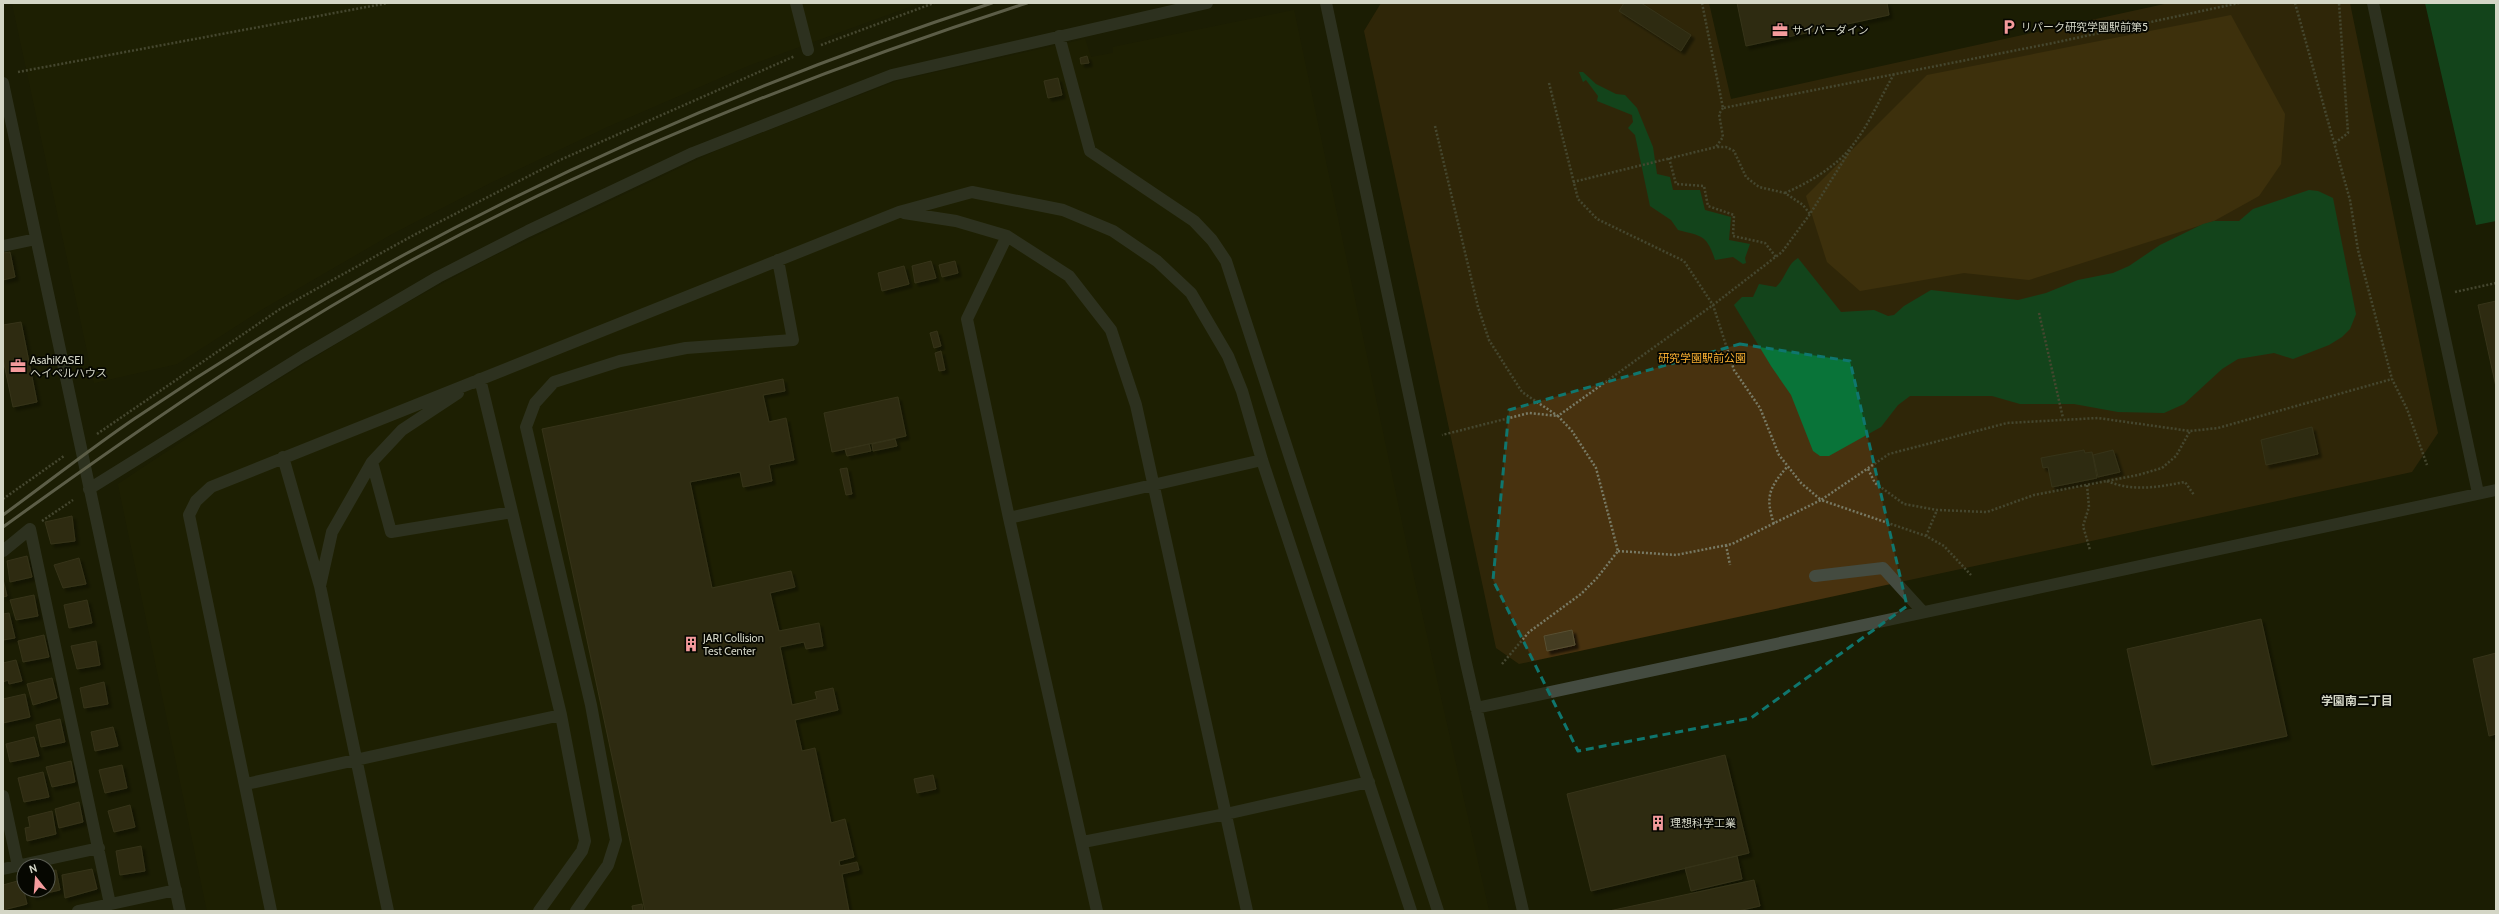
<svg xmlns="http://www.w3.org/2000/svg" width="2499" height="914" font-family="Cabin,'Noto Sans JP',sans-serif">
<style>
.built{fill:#212301}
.green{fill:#48320f}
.forest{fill:#674817}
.water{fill:#097439}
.building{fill:#443c20;stroke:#574f33;filter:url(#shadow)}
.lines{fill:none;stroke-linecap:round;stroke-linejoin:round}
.path{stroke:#787a65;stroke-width:2.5;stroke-dasharray:2 2;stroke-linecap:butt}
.minor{stroke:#444b40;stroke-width:12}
.rail{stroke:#aaac9a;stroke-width:3}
.marked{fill:none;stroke:#0f766e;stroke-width:3;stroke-dasharray:8 5;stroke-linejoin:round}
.labels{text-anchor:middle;stroke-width:3.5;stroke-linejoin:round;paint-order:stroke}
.poi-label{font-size:11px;fill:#d4d6c6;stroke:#060701;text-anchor:start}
.park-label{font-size:11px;fill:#fbb031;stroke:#060701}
.neighbourhood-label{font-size:12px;font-weight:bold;fill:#d4d6c6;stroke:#060701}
</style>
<defs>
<filter id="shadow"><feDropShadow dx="3.5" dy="3.5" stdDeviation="1" flood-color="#0009"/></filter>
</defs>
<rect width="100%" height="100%" fill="#1b1d03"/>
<path class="built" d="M12 3H920L750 65 607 127 492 182 392 234 261 310 177 364 94 383Z
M1294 10 1409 556 1489 911H207L118 484 242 402 386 314 490 258 720 149 897 81 1085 39 1091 57 1113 53V47Z"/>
<path class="green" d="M1381 3H1709L1731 99 2169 3H2350L2438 433 2412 472 1519 664 1496 648 1364 31Z"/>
<path class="forest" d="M2231 15 2285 114 2281 164 2259 196 2214 221 2029 280 1964 273 1860 291 1827 262 1806 196 1927 75Z"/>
<path class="water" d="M2425 3H2496V221L2476 225Z
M1579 72H1583L1596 84 1616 94 1625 95 1637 108 1653 147 1657 174 1670 177 1673 190H1700L1705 210 1731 217 1729 240 1750 244 1745 258 1746 263 1743 264 1733 257 1715 260C1707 235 1702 236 1678 230L1671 220 1650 206 1635 135 1628 128 1633 122 1632 115 1597 101 1598 96 1586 80 1583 82Z
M2309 190 2318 191 2333 198 2356 314 2350 329 2342 337 2329 345 2293 359 2274 353 2238 359 2222 369 2184 404 2164 413 2118 412 2074 404H2020L1992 396H1910L1898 405 1881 427 1829 456H1820L1813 451 1791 395 1771 366 1734 305 1742 297H1753L1759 284 1776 287C1786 278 1787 264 1798 258L1841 312 1874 310 1888 316 1894 315 1904 306 1931 290 2018 300 2046 293 2078 280 2113 273 2129 266 2160 245 2203 224 2214 221H2239L2253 209Z"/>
<path class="building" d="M1624 3H1641L1691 35 1681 51 1619 11Z
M1737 3H1887L1889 15 1746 46Z
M1087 56 1089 63 1081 64 1080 58Z
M1058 78 1062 95 1048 98 1044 81Z
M10 252 15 277 3 280V253Z
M931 261 936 278 915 283 912 266Z
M955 261 958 273 942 277 939 265Z
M904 266 909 284 882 291 878 273Z
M2496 301V387L2478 305Z
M21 322 37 402 13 407 3 359V325Z
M937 331 941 346 934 348 930 333Z
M941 351 945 370 939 371 935 353Z
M783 379 785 391 763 395 769 422 786 418 794 460 769 465 772 481 743 487 740 472 690 482 712 588 791 571 795 587 770 593 779 631 819 623 823 646 806 649 804 642 780 647 792 705 817 699 815 692 833 688 838 710 795 720 802 751 815 748 831 823 845 819 854 857 839 861 840 866 857 862 859 870 842 874 849 911H645L542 429Z
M898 397 906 436 832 452 824 413Z
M2312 427 2318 454 2266 465 2261 440Z
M895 439 897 446 873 451 872 444Z
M869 444 871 451 847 456 845 449Z
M2084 450 2085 453 2092 452 2097 478 2052 487 2048 467 2043 468 2041 458Z
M2113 450 2120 472 2098 477 2093 455Z
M847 468 852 494 846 495 840 469Z
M72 516 75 541 51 544 45 522Z
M27 556 32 577 10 582 7 561Z
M79 558 86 584 63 588 54 565Z
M3 579 7 596 3 597Z
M34 595 38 616 16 620 10 600Z
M87 600 92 623 69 628 64 605Z
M9 613 15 638 3 640V614Z
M2261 619 2287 736 2152 765 2127 649Z
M1572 630 1575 645 1547 651 1544 636Z
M44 635 49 657 23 662 18 641Z
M96 641 100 665 77 669 71 646Z
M2496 653V734L2489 736 2473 659Z
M16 660 22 681 9 684 8 680 3 682V663Z
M52 678 57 698 33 705 27 684Z
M104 682 108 704 84 708 80 688Z
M25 694 30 717 3 723V699Z
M60 719 65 742 41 747 36 725Z
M113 727 118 746 95 751 91 732Z
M34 737 39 756 10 762 6 744Z
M1725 755 1749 853 1591 891 1567 794Z
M71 761 75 782 52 787 46 767Z
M122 765 127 788 105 793 99 770Z
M43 772 49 797 24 802 18 778Z
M933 775 936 789 917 793 914 779Z
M79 802 83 822 59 828 55 809Z
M130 805 135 827 114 832 108 811Z
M52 811 56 834 27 841 25 828 30 827 28 817Z
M141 846 145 871 120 875 116 851Z
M1737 856 1742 879 1691 891 1685 868Z
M92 869 97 889 65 898 62 875Z
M56 870 60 890 33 896 32 890H48V872Z
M21 880 27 904 3 910V885Z
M1754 880 1760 906 1738 911H1609Z
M642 904 643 911H633L632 906Z"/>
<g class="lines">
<path class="path" d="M1702 3 1723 108 2053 43 2239 3
M2295 3 2350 200 2358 250 2392 379 2407 409 2427 465
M821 45 934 3
M18 72 388 3
M1549 83 1578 199 1597 219 1684 261 1713 305 1734 370 1760 408 1779 455 1801 483 1821 500 1889 454 2007 423 2098 418 2190 431 2218 428 2392 379
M1723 108 1719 114 1723 137 1716 147H1726L1734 151 1746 177 1759 187 1785 193 1803 205 1810 214
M1435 126 1478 307 1489 340 1522 392 1558 416 1529 413 1442 435
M2335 143 2348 133 2339 3
M1669 158 1676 184 1704 186 1708 206 1734 215 1733 236 1765 243 1776 257
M1573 182 1716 147
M1785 193C1808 183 1836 167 1852 146 1869 125 1880 98 1894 74
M2455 292 2496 283
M2039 313 2063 418
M97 434 280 309 412 236 560 160 795 56
M1868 469 1875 483 1904 504 1937 510 1987 512 2034 495 2138 475 2162 468 2176 456 2190 431
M2107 481C2133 492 2158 487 2185 482L2194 495
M2087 485 2089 507 2083 526 2090 550
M3 499 64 456
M42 521 73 500
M1774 524C1765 497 1769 488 1787 467
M1926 536 1937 510
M1726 545 1730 565
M1618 551 1676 555 1732 544 1821 500 1926 536 1944 546 1971 575
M1502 664 1529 632 1581 594 1597 578 1618 551 1596 468 1572 431 1558 416 1713 305 1782 252 1810 214 1852 147"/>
<path class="minor" d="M796 3 808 50
M1326 3 1466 663 1523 911
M2373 3 2478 493
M1059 36 1090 151 1194 221 1212 240 1226 261 1438 911
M3 83 180 911
M904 213 956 221 1007 236 1069 276 1111 330 1136 405 1247 911
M1007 236 967 319 1009 518
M3 246 36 239
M473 383 480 379 561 715 585 841 582 851 539 911
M283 457 320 586 388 911
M372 462 391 532 512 512
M89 489 303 356 438 277 528 231 693 153 892 75 1207 3
M3 551 30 529 110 904
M1815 576 1883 568 1923 612
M320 586 332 532 372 462 402 430 458 393
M1476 708 2496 490
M246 784 561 715
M3 796 18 866
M1083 842 1226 814 1369 782
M3 869 99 848
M78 911 176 890
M271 911 189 515 196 501 211 487 899 212 972 192 1023 202 1063 210 1113 231 1157 261 1191 293 1228 356 1242 391 1262 460 1411 911
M576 911 608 865 616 840 591 705 526 427 535 403 554 382 620 361 686 348 793 340 778 260
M1097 911 1009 518 1262 460"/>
<path class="rail" d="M3 515C47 483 90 449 134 419 398 240 689 102 992 3
M3 527C132 434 262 343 401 266 600 157 811 73 1027 3"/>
</g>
<path d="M0 0H2499V914H0ZM1740 344 1850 361 1907 606 1751 718 1578 751 1493 580 1509 410Z" fill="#1b1d03" fill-opacity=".55" fill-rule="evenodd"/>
<path class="marked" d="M1740 344 1850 361 1907 606 1751 718 1578 751 1493 580 1509 410Z"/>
<defs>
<symbol id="parking-bare" viewBox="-9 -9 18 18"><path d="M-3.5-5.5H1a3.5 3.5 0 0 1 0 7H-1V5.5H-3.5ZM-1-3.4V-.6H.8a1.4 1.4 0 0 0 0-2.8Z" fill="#f59b9d" stroke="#060701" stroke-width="2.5" paint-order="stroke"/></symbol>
<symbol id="office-bare" viewBox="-9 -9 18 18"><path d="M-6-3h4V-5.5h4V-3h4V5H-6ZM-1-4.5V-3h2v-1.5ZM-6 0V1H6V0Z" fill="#f59b9d" stroke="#060701" stroke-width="2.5" paint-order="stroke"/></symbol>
<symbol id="building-bare" viewBox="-9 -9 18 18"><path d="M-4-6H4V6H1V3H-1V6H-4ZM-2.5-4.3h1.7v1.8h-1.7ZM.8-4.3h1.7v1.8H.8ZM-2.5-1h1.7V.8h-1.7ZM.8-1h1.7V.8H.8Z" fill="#f59b9d" stroke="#060701" stroke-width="2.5" paint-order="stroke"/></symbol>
</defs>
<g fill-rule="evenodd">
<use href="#parking-bare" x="1998" y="16" width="22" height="22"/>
<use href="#office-bare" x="1769" y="19" width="22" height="22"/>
<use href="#office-bare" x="7" y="355" width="22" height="22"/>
<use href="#building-bare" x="680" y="633" width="22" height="22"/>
<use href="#building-bare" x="1647" y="812" width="22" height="22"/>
</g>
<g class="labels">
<g class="poi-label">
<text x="2021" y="31">リパーク研究学園駅前第5</text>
<text x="1792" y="34">サイバーダイン</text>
<text x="30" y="364">AsahiKASEI<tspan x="30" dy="13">ヘイベルハウス</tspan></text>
<text x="703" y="642">JARI Collision<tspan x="703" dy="13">Test Center</tspan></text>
<text x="1670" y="827">理想科学工業</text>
</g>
<g class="park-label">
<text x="1702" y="362">研究学園駅前公園</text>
</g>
<g class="neighbourhood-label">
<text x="2357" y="705">学園南二丁目</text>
</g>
</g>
<rect width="2499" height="914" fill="none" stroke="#d4d6c6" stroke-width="8"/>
<g transform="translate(36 878) rotate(343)"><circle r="19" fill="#060701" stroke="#585a50"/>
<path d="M0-3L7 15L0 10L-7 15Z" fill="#f59b9d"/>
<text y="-6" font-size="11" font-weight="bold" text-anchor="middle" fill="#d4d6c6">N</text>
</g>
</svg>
